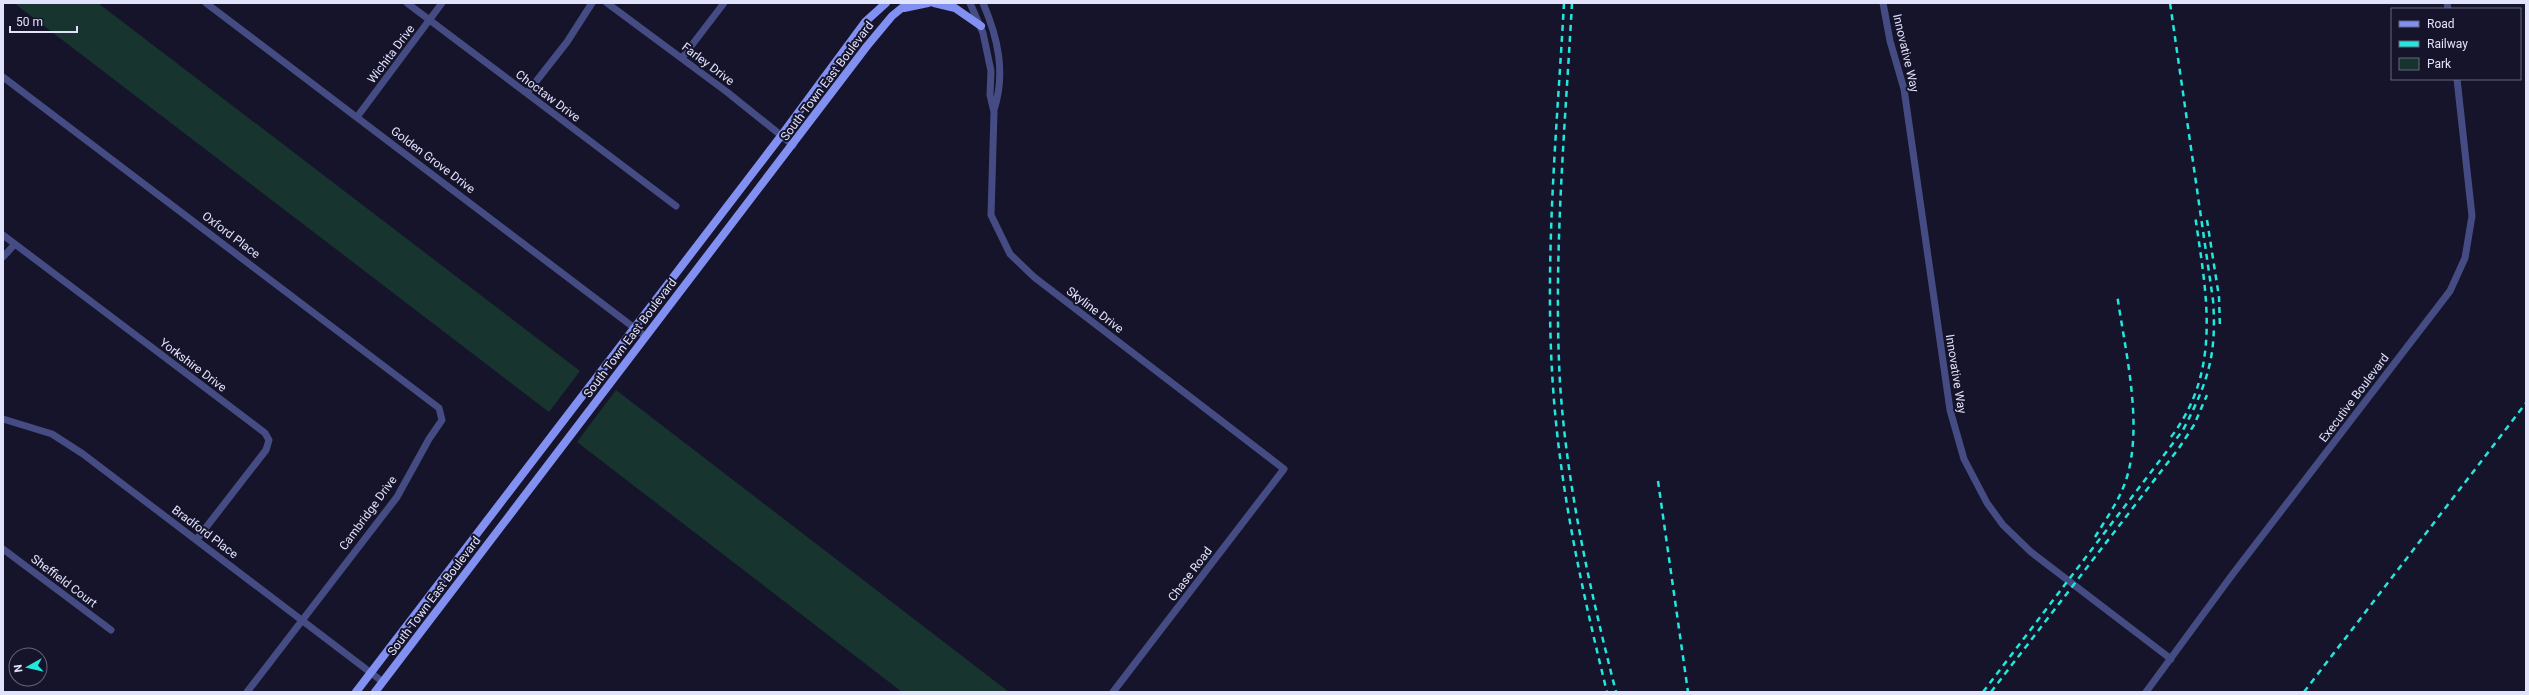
<svg xmlns="http://www.w3.org/2000/svg" width="2529" height="695" font-family="Roboto,sans-serif">
<style>
.green{fill:#18342f}
.lines{fill:none;stroke-linecap:round;stroke-linejoin:round}
.street{stroke:#454c84;stroke-width:7}
.secondary{stroke:#8290f2;stroke-width:8}
.rail{stroke:#22e7dd;stroke-width:2.5;stroke-dasharray:6 5;stroke-linecap:butt}
.labels{text-anchor:middle;stroke-width:4;stroke-linejoin:round;paint-order:stroke}
.street-label{font-size:12px;fill:#e1e2fc;stroke:#15142a}
</style>
<rect width="100%" height="100%" fill="#15142a"/>
<path class="green" d="M14 3H98L580 371 549 412Z
M616 390 1009 692H902L577 442Z"/>
<g class="lines">
<path class="street" d="M206 3 645 336
M407 3 676 206
M607 3 727 92 793 145
M970 3 983 33 991 71 990 95 994 112 991 215 1010 254 1034 277 1284 469 1113 692
M983 3C998 38 1006 73 994 110
M1883 3 1890 41 1904 89 1950 410 1964 459 1987 503 2003 525 2031 552 2171 659
M2447 3 2448 9
M682 58 724 3
M3 77 439 408 442 420 429 439 397 497 247 692
M527 93 567 42 592 3
M357 117 442 3
M3 235 265 433 269 440 266 450 197 539
M3 257 15 244
M3 419 52 434 83 454 383 682
M3 549 111 630
M2146 692 2232 575 2450 291 2465 258 2472 216 2457 79"/>
<path class="secondary" d="M934 3 955 8 981 26
M904 8 928 3
M356 692 781 136 865 22 886 3
M375 692 867 46 892 16 908 3"/>
<path class="rail" d="M1564 3C1557 130 1544 259 1553 387 1560 490 1582 591 1607 692
M1572 3C1565 129 1553 257 1560 383 1567 488 1590 590 1616 692
M2207 220 2219 297 2220 329
M2171 437C2223 369 2206 293 2195 215
M1658 481 1688 692
M2095 537C2106 519 2119 501 2126 480 2144 425 2125 351 2117 294
M1983 692 2183 430C2208 382 2217 355 2213 300L2170 3
M1991 692 2179 448 2194 425 2207 395
M2304 692 2526 403"/>
</g>
<g class="labels">
<g class="street-label">
<text transform="translate(1906 53) rotate(77)" y="4">Innovative Way</text>
<text transform="translate(391 54) rotate(-53)" y="4">Wichita Drive</text>
<text transform="translate(708 64) rotate(37)" y="4">Farley Drive</text>
<text transform="translate(827 81) rotate(-53)" y="4">South Town East Boulevard</text>
<text transform="translate(548 96) rotate(37)" y="4">Choctaw Drive</text>
<text transform="translate(433 160) rotate(37)" y="4">Golden Grove Drive</text>
<text transform="translate(231 235) rotate(37)" y="4">Oxford Place</text>
<text transform="translate(1095 310) rotate(37)" y="4">Skyline Drive</text>
<text transform="translate(630 338) rotate(-53)" y="4">South Town East Boulevard</text>
<text transform="translate(193 365) rotate(37)" y="4">Yorkshire Drive</text>
<text transform="translate(1956 374) rotate(81)" y="4">Innovative Way</text>
<text transform="translate(2354 398) rotate(-53)" y="4">Executive Boulevard</text>
<text transform="translate(368 513) rotate(-54)" y="4">Cambridge Drive</text>
<text transform="translate(205 532) rotate(37)" y="4">Bradford Place</text>
<text transform="translate(1190 574) rotate(-53)" y="4">Chase Road</text>
<text transform="translate(64 581) rotate(37)" y="4">Sheffield Court</text>
<text transform="translate(434 596) rotate(-53)" y="4">South Town East Boulevard</text>
</g>
</g>
<rect width="2529" height="695" fill="none" stroke="#e1e2fc" stroke-width="8"/>
<rect x="2391" y="8" width="130" height="72" fill="#15142a" stroke="#67667e"/>
<rect x="2399" y="21" width="20" height="6" fill="#8290f2" stroke="#67667e"/>
<text x="2427" y="28" font-size="12" fill="#e1e2fc">Road</text>
<rect x="2399" y="41" width="20" height="6" fill="#22e7dd" stroke="#67667e"/>
<text x="2427" y="48" font-size="12" fill="#e1e2fc">Railway</text>
<rect x="2399" y="58" width="20" height="12" fill="#18342f" stroke="#67667e"/>
<text x="2427" y="68" font-size="12" fill="#e1e2fc">Park</text>
<g transform="translate(28 667) rotate(262)"><circle r="19" fill="#15142a" stroke="#67667e"/>
<path d="M0-3L7 15L0 10L-7 15Z" fill="#22e7dd"/>
<text y="-6" font-size="11" font-weight="bold" text-anchor="middle" fill="#e1e2fc">N</text>
</g>
<path d="M10 26v6h67v-6" fill="none" stroke="#e1e2fc" stroke-width="2"/>
<text x="16" y="26" font-size="12" fill="#e1e2fc" stroke="#15142a" stroke-width="3" paint-order="stroke">50 m</text>
</svg>
